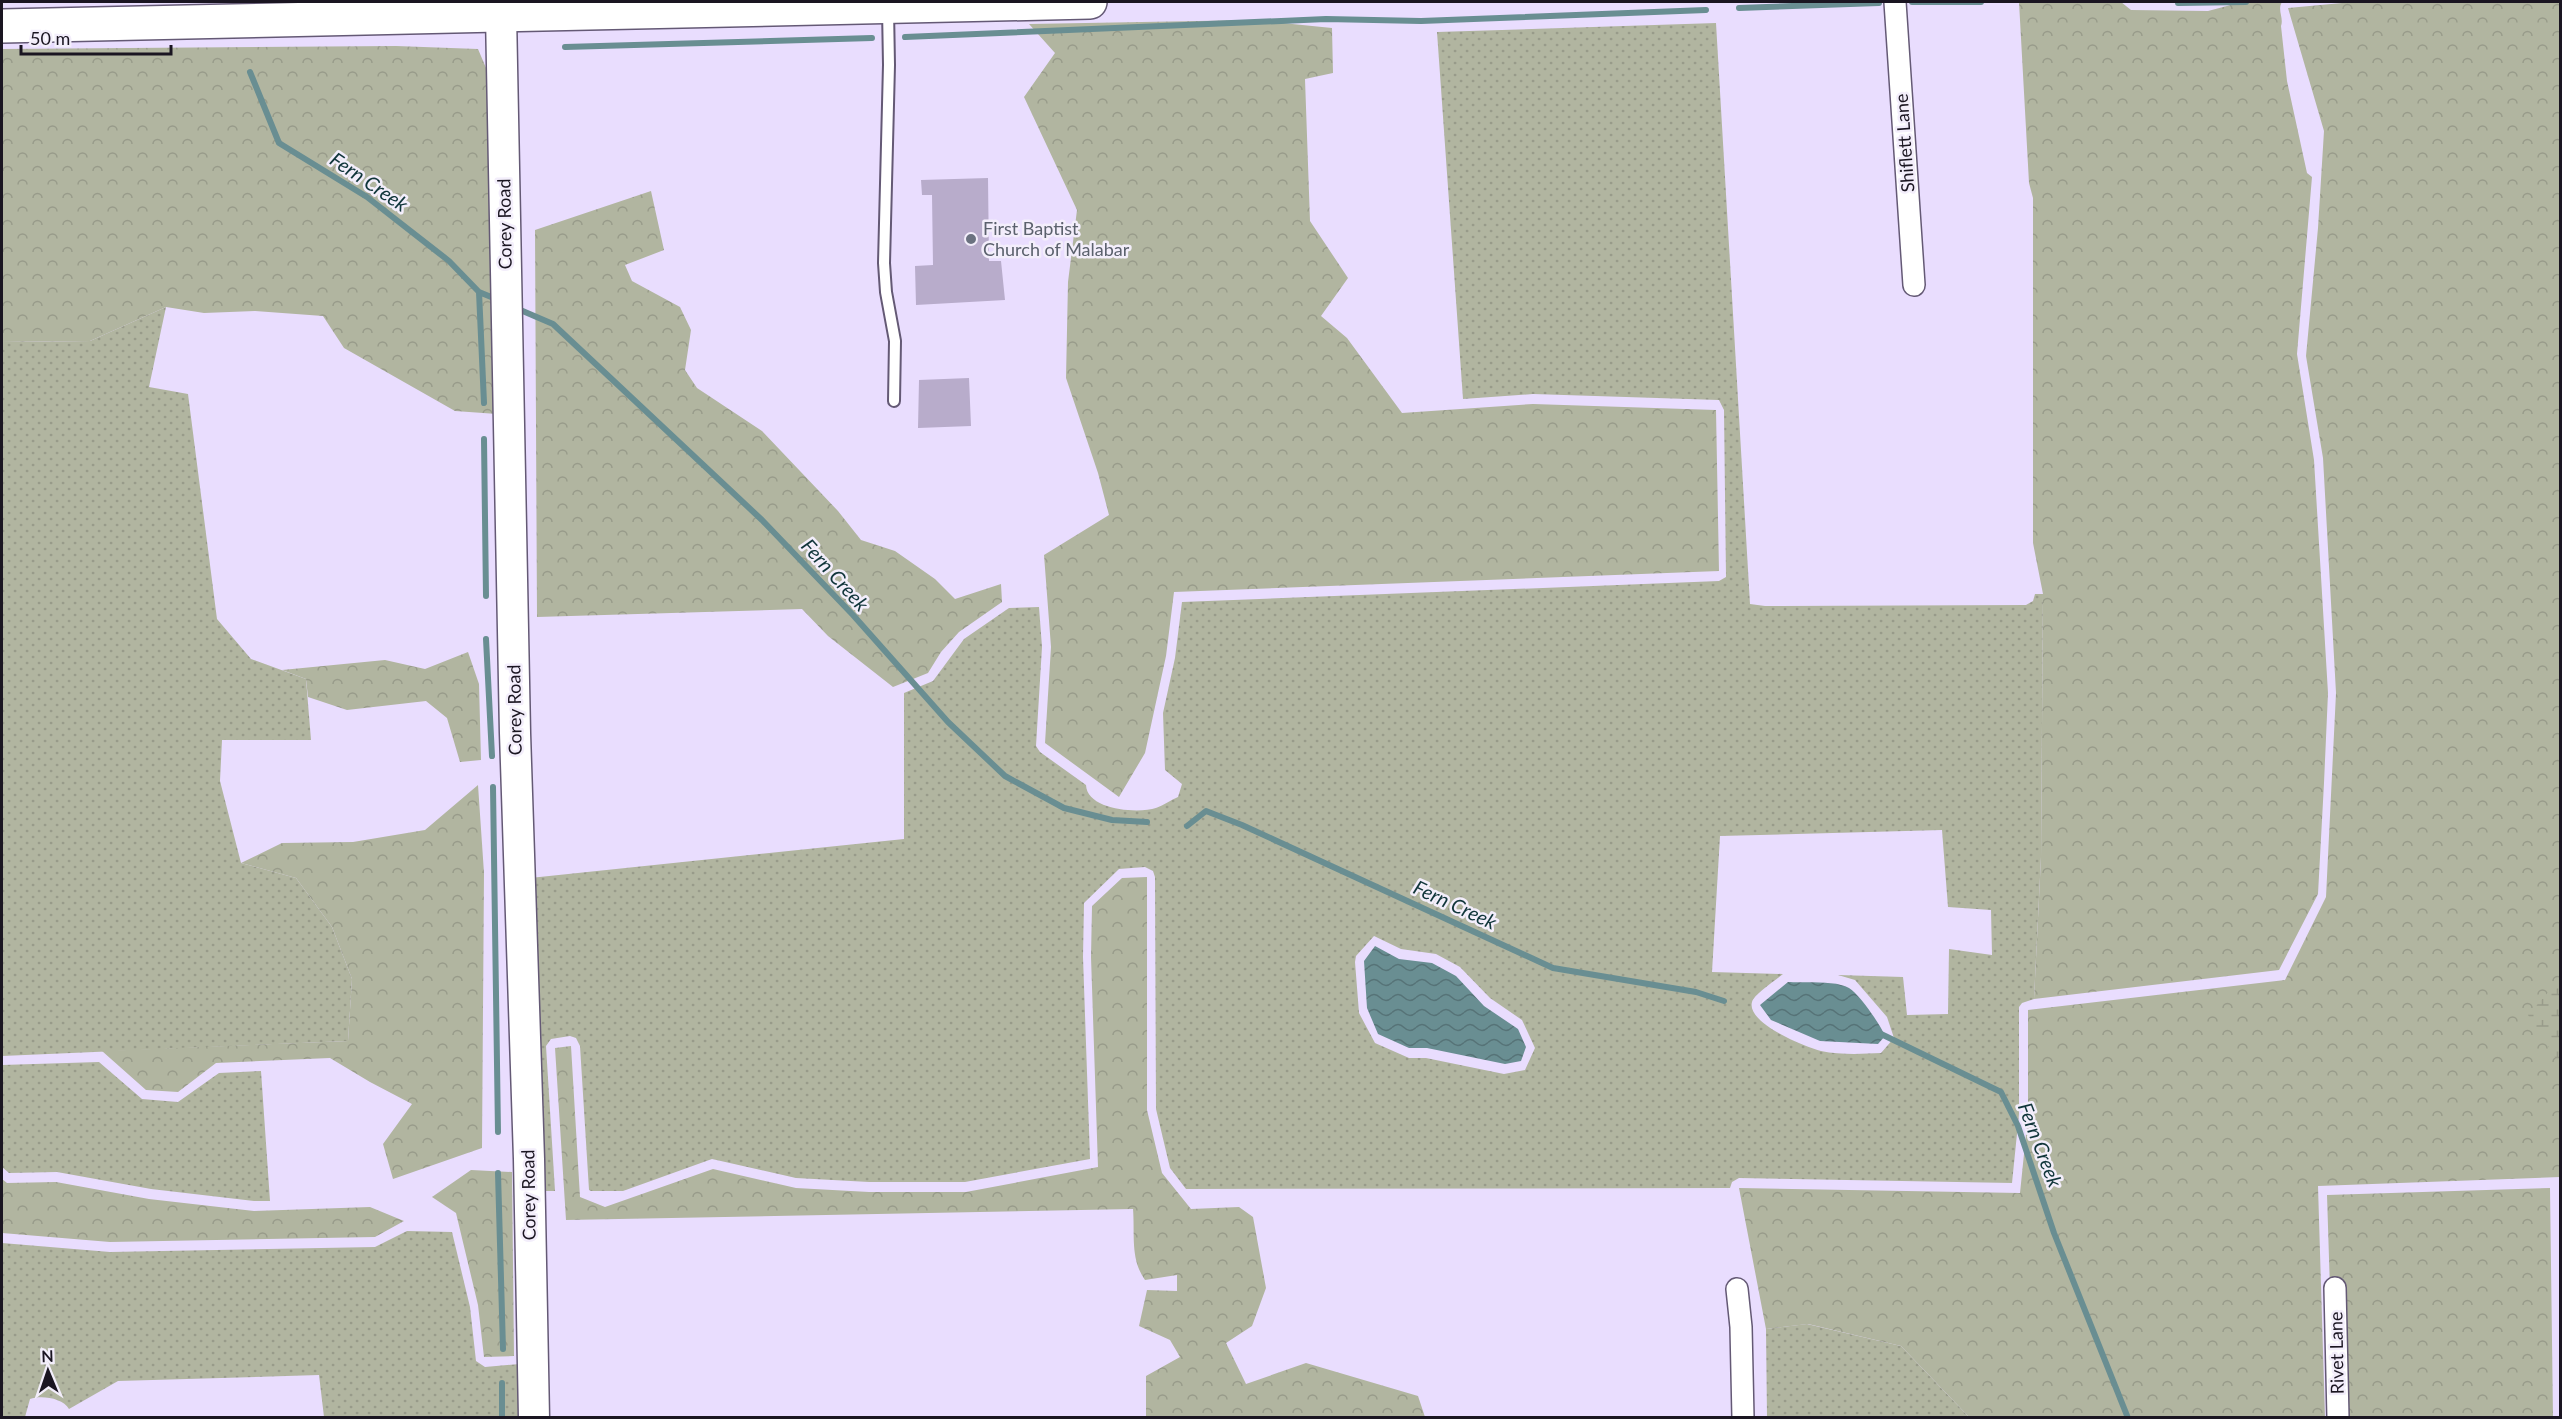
<svg xmlns="http://www.w3.org/2000/svg" width="2562" height="1419" font-family="Lato,sans-serif">
<style>
.grass{fill:url(#grass-dots);fill-rule:evenodd}
.forest{fill:url(#forest-crowns)}
.wetland{fill:url(#wetland-marsh)}
.water{fill:url(#water-waves)}
.lines{fill:none;stroke-linecap:round;stroke-linejoin:round}
.stream{stroke:#698e92;stroke-width:6}
.building{fill:#b8accb}
.lane-casing{stroke:#645975;stroke-width:14}
.street-casing{stroke:#645975;stroke-width:24}
.secondary-casing{stroke:#645975;stroke-width:33}
.primary-casing{stroke:#645975;stroke-width:36}
.lane{stroke:#fff;stroke-width:10}
.street{stroke:#fff;stroke-width:21}
.secondary{stroke:#fff;stroke-width:30}
.primary{stroke:#fff;stroke-width:33}
.worship-dot{fill:#6b7280;stroke:#f3eefb;stroke-width:2}
.labels{text-anchor:middle;stroke-width:5;stroke-linejoin:round;paint-order:stroke}
.street-label{font-size:18px;fill:#1a1521;stroke:#f3eefb}
.worship-label{font-size:18px;fill:#5b616d;stroke:#f3eefb;text-anchor:start}
.water-label{font-size:20px;font-style:italic;fill:#10353a;stroke:#f3eefb}
</style>
<defs>
<pattern id="grass-dots" width="8" height="8" patternUnits="userSpaceOnUse" patternTransform="scale(1.5)"><rect width="8" height="8" fill="#b1b5a0"/><path d="M2 2h.1M6 6h.1" fill="none" stroke="#989b8a" stroke-width="1.8" stroke-linecap="round"/></pattern>
<pattern id="forest-crowns" width="20" height="18" patternUnits="userSpaceOnUse" patternTransform="scale(1.5)"><rect width="20" height="18" fill="#b1b5a0"/><path d="M2 6a3 3 0 1 1 6 0M12 15a3 3 0 1 1 6 0" fill="none" stroke="#989b8a"/></pattern>
<pattern id="wetland-marsh" width="20" height="14" patternUnits="userSpaceOnUse" patternTransform="scale(1.5)"><rect width="20" height="14" fill="#b1b5a0"/><path d="M1 5h8M5 5V1M11 12h8M15 12V8" fill="none" stroke="#989b8a"/></pattern>
<pattern id="water-waves" width="16" height="10" patternUnits="userSpaceOnUse" patternTransform="scale(1.5)"><rect width="16" height="10" fill="#698e92"/><path d="M0 5q4-4 8 0t8 0" fill="none" stroke="#567377"/></pattern>
</defs>
<rect width="100%" height="100%" fill="#e9ddfe"/>
<path class="grass" d="M1716 23 1750 604 1765 606 2026 605 2033 601 2035 594H2043L2041 857 2034 999 2022 1003 2019 1007V1114L2012 1183 1739 1178 1732 1182 1730 1188 1186 1189 1170 1168 1156 1109 1155 877 1153 871 1145 867 1119 869 1084 903 1083 957 1090 1159 965 1182H869L796 1178 712 1159 623 1191H591L589 1190 580 1046 576 1038 570 1036 551 1039 546 1046 555 1191H540L530 878 904 839V693L933 681 964 639 1009 608 1039 607 1042 647 1036 746 1040 752 1086 785C1087 810 1138 814 1156 808 1164 805 1171 800 1178 797L1182 784 1165 770 1163 713 1175 658 1182 602 1719 581 1726 577 1724 410 1719 400 1533 394 1463 399 1437 32ZM1942 830 1948 907 1991 910 1992 955 1949 949 1948 1014 1907 1015 1903 977 1838 975 1855 980 1887 1017 1894 1038 1881 1053C1862 1054 1840 1055 1821 1051 1805 1047 1746 1023 1752 1002 1754 994 1776 980 1783 974L1712 972 1720 836ZM1374 936 1401 949 1436 954 1460 967 1490 998 1522 1020 1535 1048 1525 1070 1504 1074 1426 1058H1409L1375 1043 1359 1013 1355 962 1356 956Z
M166 307 149 387 188 394 217 619 251 659 306 679 311 740H222L220 781 241 863 296 878 332 927 352 979 348 1041 2 1056V342L90 341Z
M99 1062 142 1099 178 1102 219 1073 261 1071 270 1201H254L151 1189 57 1172 9 1173 2 1167V1065Z
M407 1231 452 1232 470 1307 476 1361 485 1367 520 1364 524 1417H324L319 1375 118 1381 69 1409C63 1398 41 1395 30 1399L25 1417H2V1243L110 1252 375 1247Z
M1807 1324 1901 1346 1969 1417H1767L1766 1329Z"/>
<path class="forest" d="M2019 2H2121L2131 10 2208 11 2242 2H2282C2277 10 2284 18 2281 26L2287 81 2307 173 2312 177 2297 354 2314 460 2328 693 2324 783 2318 894 2279 970 2034 999 2041 857 2043 594 2033 543V198L2029 183Z
M2353 2H2560V1177L2318 1186 2325 1418 1969 1417 1901 1346 1808 1324 1766 1329 1739 1188 2020 1193 2028 1115V1010L2285 980 2326 897 2336 693 2323 458 2306 356 2318 228 2324 131 2288 8Z
M1254 20 1332 28 1333 73 1305 79 1310 221 1348 278 1321 316 1347 338 1402 413 1533 404 1716 410 1719 571 1174 592 1166 656 1145 753 1119 797 1045 743 1051 647 1044 555 1109 515 1098 473 1066 378 1068 282 1077 210 1024 97 1055 53 1029 24Z
M396 46 478 49 489 75 497 414 455 411 344 348 323 316 255 311 204 313 166 307 90 341 2 342V49Z
M651 191 664 250 625 265 632 281 680 307 691 330 685 370 697 388 762 431 838 511 861 540 895 551 935 579 955 599 1001 584 1002 602 959 632 941 652 928 673 893 687 828 636 802 609 537 617 535 230Z
M468 652 479 684 481 760 460 762 447 718 426 701 347 710 308 697 306 679 282 670 385 660 425 669Z
M478 785 484 873 482 1148 393 1179 383 1144 412 1104 370 1082 330 1058 216 1063 178 1092 146 1090 102 1051 348 1041 352 979 332 927 296 878 241 863 282 843 353 842 425 830Z
M1147 877V1110L1162 1173 1191 1209 1239 1207 1253 1217 1266 1288 1252 1326 1226 1343 1246 1384 1306 1363 1418 1396 1425 1417H1146V1376L1180 1357 1170 1340 1139 1326 1147 1290 1177 1291V1275L1145 1280C1130 1259 1135 1234 1133 1209L566 1220 555 1048 571 1046 580 1197 605 1207 713 1169 796 1188 869 1192H966L1098 1167 1091 957 1092 906 1122 878Z
M471 1170 512 1172 514 1356 484 1357 478 1305 456 1213 432 1197Z
M2 1179 7 1183 56 1182 149 1199 254 1211 370 1207 404 1221 375 1237 110 1242 2 1233Z
M2550 1188 2553 1417H2334L2327 1195Z"/>
<path class="wetland" d="M2560 979V1065L2528 1015Z"/>
<path class="water" d="M1375 946 1399 959 1432 963 1456 976 1484 1006 1518 1029 1526 1047 1521 1061 1505 1064 1427 1048H1409L1378 1034 1367 1008 1364 961Z
M1788 982C1803 983 1836 980 1849 988 1860 995 1880 1024 1885 1036L1878 1044 1820 1041 1771 1020 1760 1005Z"/>
<g class="lines">
<path class="stream" d="M1912 2H1981
M2178 3 2246 2
M1739 8 1879 3
M905 37 1326 19 1421 21 1706 10
M565 47 872 38
M250 72 279 143 367 197 449 261 479 292 496 299
M479 292 484 403
M518 309 553 324 762 520 853 615 948 722 1005 776 1064 808 1112 820 1147 822
M484 439 486 596
M486 639 492 756
M493 787 498 1132
M1187 826 1206 811 1242 825 1553 968 1696 992 1724 1001
M1879 1033 2001 1092 2018 1126 2054 1233 2128 1418
M498 1173 503 1349
M502 1383V1418"/>
</g>
<path class="building" d="M988 178 989 261H1001L1005 300 916 305 915 266 933 265 932 195H922L921 180Z
M969 378 971 426 918 428 919 380Z"/>
<g class="lines">
<defs>
<path id="lane" d="M888 9 889 65 884 263 886 292 895 341 894 401"/>
<path id="street" d="M1895 2 1914 285
M2335 1288 2338 1418
M1737 1289 1741 1327 1743 1418"/>
<path id="secondary" d="M501 14 515 733 529 1159 534 1418"/>
<path id="primary" d="M2 26 1090 2"/>
</defs>
<use href="#lane" class="lane-casing"/>
<use href="#street" class="street-casing"/>
<use href="#secondary" class="secondary-casing"/>
<use href="#primary" class="primary-casing"/>
<use href="#lane" class="lane"/>
<use href="#street" class="street"/>
<use href="#secondary" class="secondary"/>
<use href="#primary" class="primary"/>
</g>
<circle class="worship-dot" cx="971" cy="239" r="6"/>
<g class="labels">
<g class="street-label">
<text transform="translate(1905 143) rotate(-94)" y="6">Shiflett Lane</text>
<text transform="translate(505 224) rotate(-91)" y="6">Corey Road</text>
<text transform="translate(515 710) rotate(-91)" y="6">Corey Road</text>
<text transform="translate(529 1195) rotate(-91)" y="6">Corey Road</text>
<text transform="translate(2337 1353) rotate(-91)" y="6">Rivet Lane</text>
</g>
<g class="worship-label">
<text x="983" y="235">First Baptist<tspan x="983" dy="21">Church of Malabar</tspan></text>
</g>
<g class="water-label">
<text transform="translate(369 182) rotate(34)" y="7">Fern Creek</text>
<text transform="translate(835 575) rotate(48)" y="7">Fern Creek</text>
<text transform="translate(1455 905) rotate(25)" y="7">Fern Creek</text>
<text transform="translate(2040 1145) rotate(69)" y="7">Fern Creek</text>
</g>
</g>
<rect width="2562" height="1419" fill="none" stroke="#1a1521" stroke-width="6"/>
<g transform="translate(48 1371) rotate(358)" stroke="#f3eefb" stroke-width="4.5" paint-order="stroke">
<path d="M0-4.5L10 22L0 15L-10 22Z" fill="#1a1521"/>
<text y="-9" font-size="16" font-weight="bold" text-anchor="middle" fill="#1a1521">N</text>
</g>
<path d="M21 45v9h150v-9" fill="none" stroke="#1a1521" stroke-width="3"/>
<text x="30" y="45" font-size="18" fill="#1a1521" stroke="#f3eefb" stroke-width="4.5" paint-order="stroke">50 m</text>
</svg>
